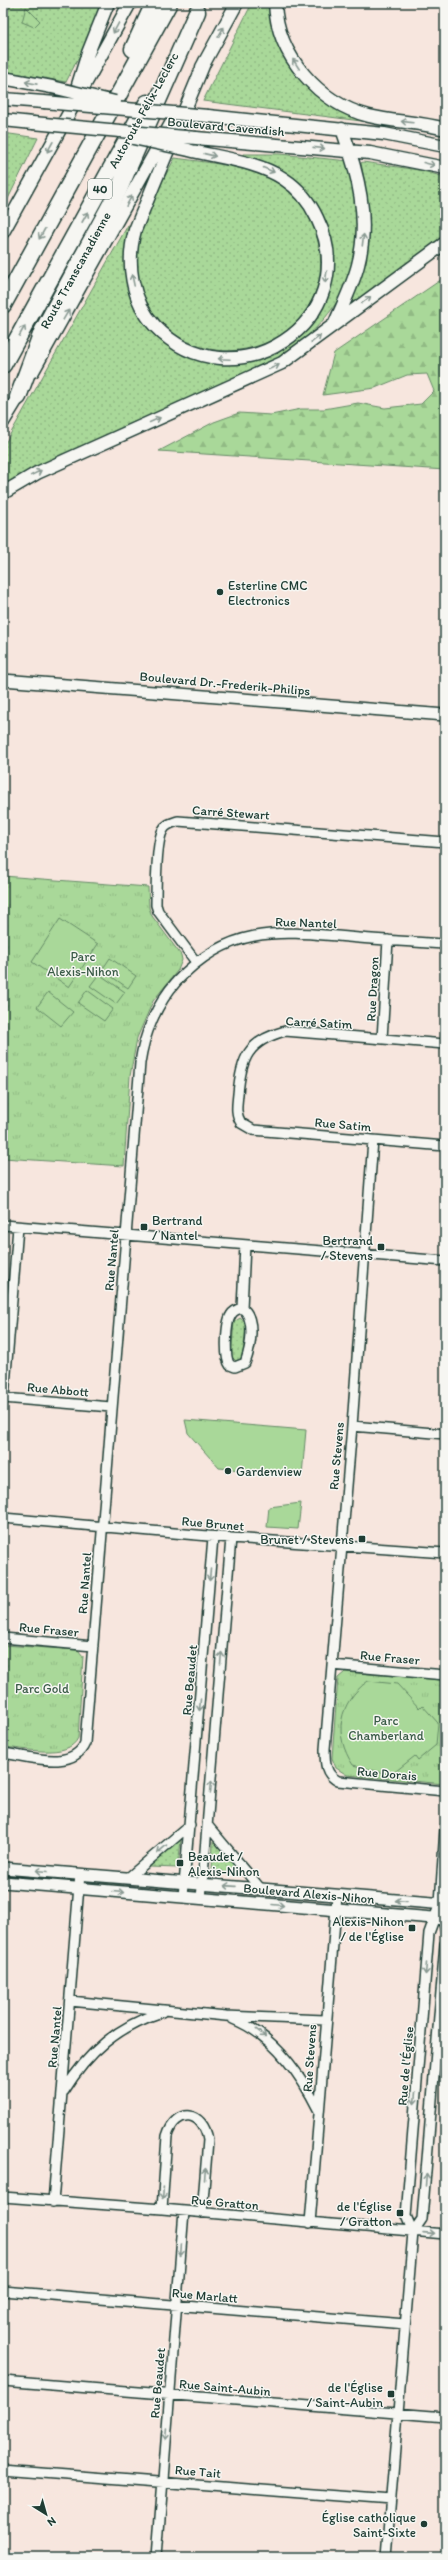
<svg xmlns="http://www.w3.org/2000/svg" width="448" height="2560" font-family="Itim,sans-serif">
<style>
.grass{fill:url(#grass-dots);stroke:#648a66}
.forest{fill:url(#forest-firs);stroke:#648a66}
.park{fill:url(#park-tufts);stroke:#648a66}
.garden{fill:#a9d899;stroke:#648a66}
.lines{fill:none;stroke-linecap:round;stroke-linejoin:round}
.minor-casing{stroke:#1f3d34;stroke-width:12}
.tertiary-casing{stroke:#1f3d34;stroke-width:14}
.secondary-casing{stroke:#1f3d34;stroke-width:15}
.motorway-casing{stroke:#1f3d34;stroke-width:19}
.minor{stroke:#f6f6f2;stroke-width:9}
.tertiary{stroke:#f6f6f2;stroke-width:11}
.secondary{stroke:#f6f6f2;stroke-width:12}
.motorway{stroke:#f6f6f2;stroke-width:16}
.secondary-bridge-casing{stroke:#1f3d34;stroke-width:15;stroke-linecap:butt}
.secondary-bridge{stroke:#f6f6f2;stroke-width:12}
.oneway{stroke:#8a9a93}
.poi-dot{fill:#1f3d34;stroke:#f6f6f2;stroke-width:1.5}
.labels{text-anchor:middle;stroke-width:3;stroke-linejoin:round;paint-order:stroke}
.shield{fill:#f6f6f2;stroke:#60746d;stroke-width:1}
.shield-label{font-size:12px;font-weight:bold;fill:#1f3d34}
.street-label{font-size:13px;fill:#1f3d34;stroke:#f6f6f2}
.poi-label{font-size:13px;fill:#1f3d34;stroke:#f6f6f2;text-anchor:end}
.park-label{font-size:13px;fill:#3b5c48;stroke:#f6f6f2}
</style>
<defs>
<pattern id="grass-dots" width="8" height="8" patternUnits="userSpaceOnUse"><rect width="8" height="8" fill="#a9d899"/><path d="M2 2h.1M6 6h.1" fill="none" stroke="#91ba84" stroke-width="1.8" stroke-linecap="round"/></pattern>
<pattern id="forest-firs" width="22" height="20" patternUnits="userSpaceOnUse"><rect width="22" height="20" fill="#a9d899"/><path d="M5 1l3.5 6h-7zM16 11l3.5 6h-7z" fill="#91ba84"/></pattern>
<pattern id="park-tufts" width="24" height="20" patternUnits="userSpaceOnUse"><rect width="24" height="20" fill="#a9d899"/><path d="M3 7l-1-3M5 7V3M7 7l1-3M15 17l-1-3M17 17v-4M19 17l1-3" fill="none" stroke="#91ba84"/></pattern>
</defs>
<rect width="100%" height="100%" fill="#f7e6de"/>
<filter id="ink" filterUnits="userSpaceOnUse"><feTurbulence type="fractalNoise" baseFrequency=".025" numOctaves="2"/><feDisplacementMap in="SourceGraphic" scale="8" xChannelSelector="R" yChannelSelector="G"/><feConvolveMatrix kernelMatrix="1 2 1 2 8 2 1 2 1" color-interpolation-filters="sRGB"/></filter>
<g filter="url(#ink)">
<path class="grass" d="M3 3H101L87 41 66 82 3 71Z
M252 3H271L286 56 369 122 203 101Z
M3 133 38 138 3 209Z
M243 154H279L349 161C352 178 356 195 358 212 364 278 331 322 280 358L33 469 3 487V447L128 225 131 226 126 253 157 334 164 341 197 358 225 363 252 361 285 347 309 326 325 300 333 258 329 232 317 207 242 157Z
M175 158C234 166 298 169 317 237 344 335 213 394 153 312 140 294 134 269 137 246 143 215 160 185 175 158Z
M363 162 419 170 445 177V238L425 250 354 303 352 300C375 249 371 216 361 163Z
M240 1318 246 1323 243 1357 236 1361 231 1356 234 1322Z
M181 1839 178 1868 149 1867 180 1839Z
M213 1842H215L242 1874 212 1871Z"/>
<path class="forest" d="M26 7 40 21 34 27 22 22Z
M445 277V470L159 451 214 422 239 413 271 415 301 409H324L358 403 385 408 421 404 434 391 427 374 407 375 375 388 323 395 334 353Z"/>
<path class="park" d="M3 876 148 887 149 908 152 916 181 955 182 960 178 970 153 1001 137 1038 130 1076 124 1166 3 1158Z
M3 1645 78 1650 83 1656 78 1738C68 1760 23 1748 3 1747Z
M345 1672 445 1680V1784L347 1775 336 1768 332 1758 338 1678Z"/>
<path class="garden" d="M60 919 98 944 69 987 32 962Z
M110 958 136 976 128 988 102 970Z
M99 974 125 992 116 1004 90 986Z
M87 990 113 1009 104 1021 78 1003Z
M48 992 73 1012 61 1026 37 1007Z
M185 1420 306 1430 302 1475 219 1468 188 1433Z
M301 1503 298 1529 267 1527 269 1507Z
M368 1681 397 1684 419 1708 422 1705 438 1723 436 1745 418 1760 415 1756 391 1775 353 1765C333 1735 338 1703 368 1681Z"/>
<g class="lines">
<defs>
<path id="minor" d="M196 962 158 911 156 905C156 890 156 841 163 830 166 824 172 823 178 821L445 842
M382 1039 388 940
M445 1044 285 1031C248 1041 241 1058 238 1094 237 1105 235 1113 241 1123L253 1130 445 1146
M373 1140 352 1426 325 1749C325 1763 325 1774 338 1781L445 1791
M3 1225 445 1261
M242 1308C256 1318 251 1347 245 1363L235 1367 230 1365C224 1358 226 1322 231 1315 233 1311 238 1309 242 1308Z
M242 1308 245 1245
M3 1398 111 1407
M4 1398 18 1227
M352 1426 445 1434
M3 1518 231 1538 445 1553
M3 1638 93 1646
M332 1665 445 1675
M3 1753C28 1756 73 1772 85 1743L140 1063C144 1034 157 1003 177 981 229 925 279 931 348 937 380 940 413 942 445 944
M208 1826 260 1888
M445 1828 440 1903 445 1928
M128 1878 190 1825
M183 1897 213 1537
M201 1899 231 1538
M70 2001 226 2016 325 2020
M233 2019C273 2035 299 2071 318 2109
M64 2091C88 2052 118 2026 162 2012
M3 2197 162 2209 445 2234
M53 2202 80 1874
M162 2209 167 2136C176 2107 203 2110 208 2140L202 2213
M310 2223 337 1896
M413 2232 406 2216 429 1933 440 1903
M3 2291 405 2324
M3 2381 445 2417
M3 2470 391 2500
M157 2557 184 2211
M386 2557 413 2232 422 2219 445 1944"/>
<path id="tertiary" d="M3 680 445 715
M3 1868 445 1904
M3 1882 445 1919"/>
<path id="secondary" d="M275 3C277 56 319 103 369 116 394 122 420 122 445 129
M202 67 237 3
M3 78 52 87
M76 91 88 53 108 3
M3 99 44 102
M208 116 384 134 445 146
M3 120 33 123
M196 138 370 153 445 168
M189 150C220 158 257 161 284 179 298 188 310 203 317 218 367 320 233 408 155 326 131 300 126 263 135 230L205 61
M3 232 130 3
M335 323C343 304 353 285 358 265 370 219 358 173 342 129
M33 371 177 113
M3 422 22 391
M3 493 37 473 282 363 445 243"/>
<path id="motorway" d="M133 49 154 3
M3 305 169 3
M3 365 147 103
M18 397 42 332 119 189 197 12"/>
</defs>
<use href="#minor" class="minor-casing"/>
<use href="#tertiary" class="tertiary-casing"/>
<use href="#secondary" class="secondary-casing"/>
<use href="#motorway" class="motorway-casing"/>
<use href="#minor" class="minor"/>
<use href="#tertiary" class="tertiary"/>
<use href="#secondary" class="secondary"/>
<use href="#motorway" class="motorway"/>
<defs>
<path id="secondary-bridge" d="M52 87 115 102
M44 102 208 116
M33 123 196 138
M133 138 189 150"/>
</defs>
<use href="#secondary-bridge" class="secondary-bridge-casing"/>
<use href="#secondary-bridge" class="secondary-bridge"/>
</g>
<defs><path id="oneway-shaft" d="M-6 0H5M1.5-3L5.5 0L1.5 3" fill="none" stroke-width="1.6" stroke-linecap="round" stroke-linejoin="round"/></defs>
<g class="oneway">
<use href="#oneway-shaft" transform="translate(116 28) rotate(118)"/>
<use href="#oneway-shaft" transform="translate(221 32) rotate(-61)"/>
<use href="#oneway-shaft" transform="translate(296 64) rotate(-123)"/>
<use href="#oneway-shaft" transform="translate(31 83) rotate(-169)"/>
<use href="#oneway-shaft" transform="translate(407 122) rotate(-173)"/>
<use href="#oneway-shaft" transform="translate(50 147) rotate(119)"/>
<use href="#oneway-shaft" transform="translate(319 148) rotate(6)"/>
<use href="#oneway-shaft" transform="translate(210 155) rotate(13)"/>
<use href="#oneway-shaft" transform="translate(429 164) rotate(14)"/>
<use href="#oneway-shaft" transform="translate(269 170) rotate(23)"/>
<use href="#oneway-shaft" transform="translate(129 201) rotate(-61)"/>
<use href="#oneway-shaft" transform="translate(85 217) rotate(-61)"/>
<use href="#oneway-shaft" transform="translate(42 234) rotate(119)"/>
<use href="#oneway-shaft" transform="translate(363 240) rotate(-83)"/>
<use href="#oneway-shaft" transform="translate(326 277) rotate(98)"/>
<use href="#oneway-shaft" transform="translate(133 280) rotate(-102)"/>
<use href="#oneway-shaft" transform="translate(366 300) rotate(-37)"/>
<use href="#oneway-shaft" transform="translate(66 315) rotate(-60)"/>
<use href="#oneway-shaft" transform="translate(22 331) rotate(-61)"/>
<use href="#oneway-shaft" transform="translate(316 339) rotate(-38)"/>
<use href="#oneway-shaft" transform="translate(224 359) rotate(-177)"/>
<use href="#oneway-shaft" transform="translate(274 367) rotate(-25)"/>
<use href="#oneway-shaft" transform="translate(155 420) rotate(-24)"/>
<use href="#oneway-shaft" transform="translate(36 473) rotate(-26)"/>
<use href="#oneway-shaft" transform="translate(210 1575) rotate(95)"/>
<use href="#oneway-shaft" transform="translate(221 1658) rotate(-85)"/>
<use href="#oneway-shaft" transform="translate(200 1705) rotate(95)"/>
<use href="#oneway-shaft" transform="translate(211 1787) rotate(-85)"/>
<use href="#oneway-shaft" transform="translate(162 1849) rotate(139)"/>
<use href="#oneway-shaft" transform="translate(42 1871) rotate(-175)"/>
<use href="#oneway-shaft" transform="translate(230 1886) rotate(-176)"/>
<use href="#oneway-shaft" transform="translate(118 1892) rotate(5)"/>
<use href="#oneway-shaft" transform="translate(401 1901) rotate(-176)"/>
<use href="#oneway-shaft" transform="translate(278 1905) rotate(5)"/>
<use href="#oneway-shaft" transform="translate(426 1969) rotate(95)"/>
<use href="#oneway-shaft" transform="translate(261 2033) rotate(38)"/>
<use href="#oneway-shaft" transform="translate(415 2098) rotate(95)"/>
<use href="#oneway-shaft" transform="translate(205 2174) rotate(-85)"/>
<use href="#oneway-shaft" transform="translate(426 2180) rotate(-85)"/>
<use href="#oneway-shaft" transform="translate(163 2193) rotate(94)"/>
<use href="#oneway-shaft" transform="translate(429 2233) rotate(4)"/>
<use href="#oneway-shaft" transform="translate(181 2250) rotate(94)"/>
<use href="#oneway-shaft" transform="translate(166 2434) rotate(94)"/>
</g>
</g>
<g class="poi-dot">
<circle cx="220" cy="592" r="4"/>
<rect x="140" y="1223" width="8" height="8" rx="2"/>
<rect x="377" y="1243" width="8" height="8" rx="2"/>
<circle cx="228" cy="1471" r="4"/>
<rect x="358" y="1535" width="8" height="8" rx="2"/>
<rect x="176" y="1859" width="8" height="8" rx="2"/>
<rect x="408" y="1924" width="8" height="8" rx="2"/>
<rect x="396" y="2209" width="8" height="8" rx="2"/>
<rect x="387" y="2390" width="8" height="8" rx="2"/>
<circle cx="424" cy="2524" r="4"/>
</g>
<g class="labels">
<rect class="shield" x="88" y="179" width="24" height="20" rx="3"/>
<g class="shield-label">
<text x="100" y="193">40</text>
</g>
<g class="street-label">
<text transform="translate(143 110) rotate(-61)" y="5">Autoroute Félix-Leclerc</text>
<text transform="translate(226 126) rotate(5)" y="5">Boulevard Cavendish</text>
<text transform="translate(75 270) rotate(-61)" y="5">Route Transcanadienne</text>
<text transform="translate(225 683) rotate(5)" y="5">Boulevard Dr.-Frederik-Philips</text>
<text transform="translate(231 812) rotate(4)" y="5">Carré Stewart</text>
<text transform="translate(306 922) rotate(2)" y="5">Rue Nantel</text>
<text transform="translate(372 989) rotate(-87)" y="5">Rue Dragon</text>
<text transform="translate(319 1022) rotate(3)" y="5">Carré Satim</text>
<text transform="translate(343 1124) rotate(5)" y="5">Rue Satim</text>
<text transform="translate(111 1260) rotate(-85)" y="5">Rue Nantel</text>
<text transform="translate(58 1389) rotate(5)" y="5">Rue Abbott</text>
<text transform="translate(336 1456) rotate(-85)" y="5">Rue Stevens</text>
<text transform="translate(213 1523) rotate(5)" y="5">Rue Brunet</text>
<text transform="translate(84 1583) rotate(-86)" y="5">Rue Nantel</text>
<text transform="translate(49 1629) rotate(5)" y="5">Rue Fraser</text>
<text transform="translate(390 1657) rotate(5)" y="5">Rue Fraser</text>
<text transform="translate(189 1680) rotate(-85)" y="5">Rue Beaudet</text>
<text transform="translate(387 1773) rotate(5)" y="5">Rue Dorais</text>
<text transform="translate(309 1893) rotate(5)" y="5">Boulevard Alexis-Nihon</text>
<text transform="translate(54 2037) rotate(-85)" y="5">Rue Nantel</text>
<text transform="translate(309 2058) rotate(-86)" y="5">Rue Stevens</text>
<text transform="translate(405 2066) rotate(-85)" y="5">Rue de l'Église</text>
<text transform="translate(225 2202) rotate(5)" y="5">Rue Gratton</text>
<text transform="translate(205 2295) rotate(5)" y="5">Rue Marlatt</text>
<text transform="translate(157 2383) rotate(-85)" y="5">Rue Beaudet</text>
<text transform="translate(225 2387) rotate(5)" y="5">Rue Saint-Aubin</text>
<text transform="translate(198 2471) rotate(5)" y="5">Rue Tait</text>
</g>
<g class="poi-label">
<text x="228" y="590" text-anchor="start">Esterline CMC<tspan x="228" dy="15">Electronics</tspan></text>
<text x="152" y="1225" text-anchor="start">Bertrand<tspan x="152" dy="15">/ Nantel</tspan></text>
<text x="373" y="1245">Bertrand<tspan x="373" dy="15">/ Stevens</tspan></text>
<text x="236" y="1476" text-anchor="start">Gardenview</text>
<text x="354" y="1544">Brunet / Stevens</text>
<text x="188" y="1861" text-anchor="start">Beaudet /<tspan x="188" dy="15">Alexis-Nihon</tspan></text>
<text x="404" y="1926">Alexis-Nihon<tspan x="404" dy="15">/ de l'Église</tspan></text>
<text x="392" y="2211">de l'Église<tspan x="392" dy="15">/ Gratton</tspan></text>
<text x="383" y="2392">de l'Église<tspan x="383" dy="15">/ Saint-Aubin</tspan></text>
<text x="416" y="2522">Église catholique<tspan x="416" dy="15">Saint-Sixte</tspan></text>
</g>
<g class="park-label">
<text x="83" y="961">Parc<tspan x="83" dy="15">Alexis-Nihon</tspan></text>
<text x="42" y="1693">Parc Gold</text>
<text x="386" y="1725">Parc<tspan x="386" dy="15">Chamberland</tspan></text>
</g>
</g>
<rect width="448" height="2560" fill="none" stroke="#f6f6f2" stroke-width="16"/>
<rect x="8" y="8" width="432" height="2544" fill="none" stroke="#1f3d34" stroke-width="1.5" filter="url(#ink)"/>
<g transform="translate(46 2514) rotate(143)" stroke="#f6f6f2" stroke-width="3" paint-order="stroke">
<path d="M0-3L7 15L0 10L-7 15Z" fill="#1f3d34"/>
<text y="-6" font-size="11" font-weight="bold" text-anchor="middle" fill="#1f3d34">N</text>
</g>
</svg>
